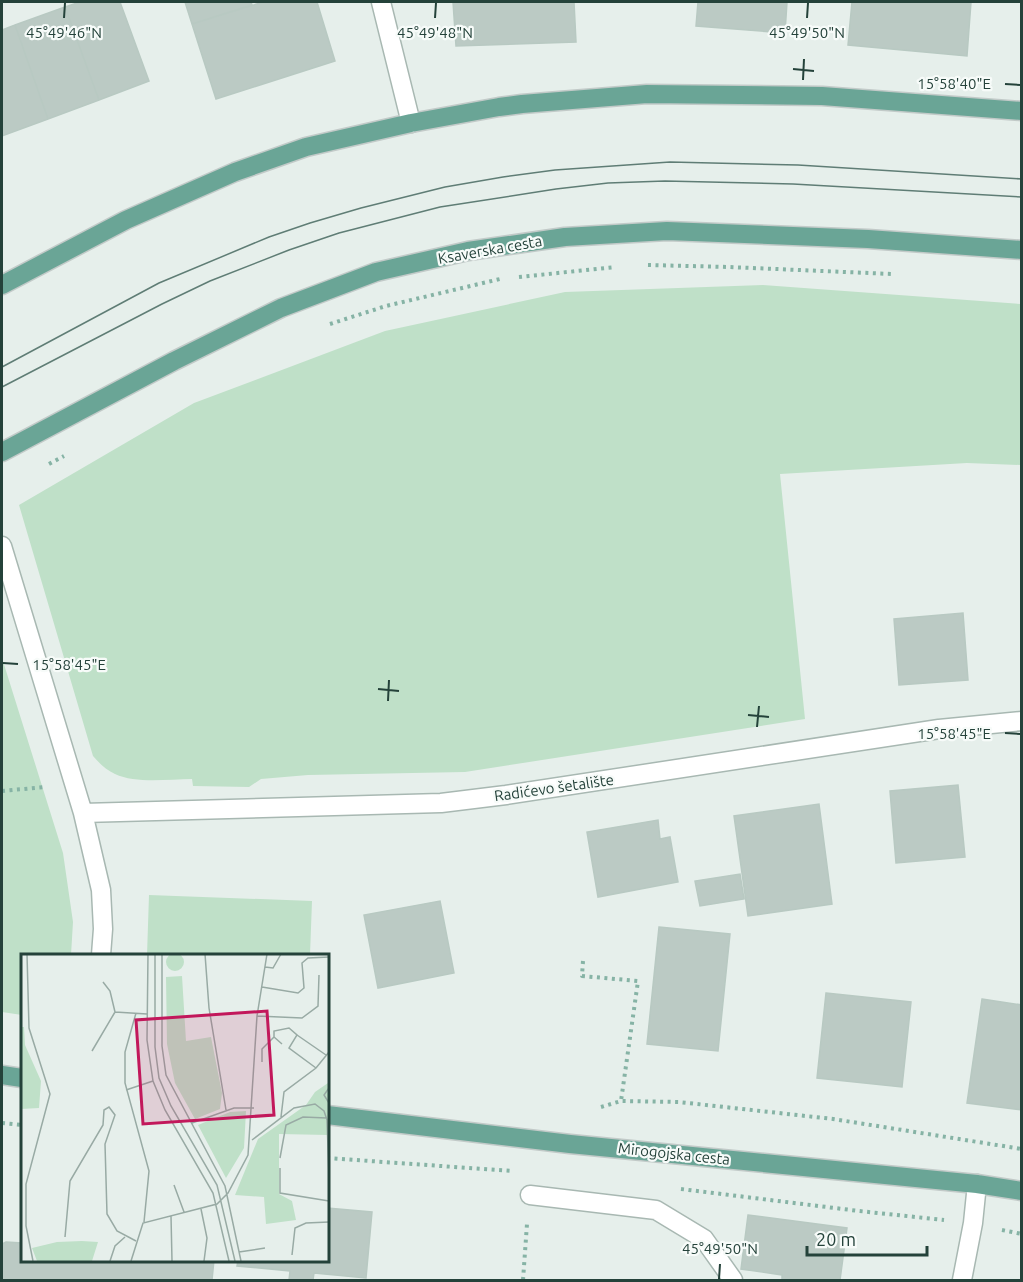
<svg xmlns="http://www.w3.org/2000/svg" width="1023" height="1282" font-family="Ubuntu,sans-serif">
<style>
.green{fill:#bfe0c8}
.building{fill:#bbcac4;stroke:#b8c9c2;stroke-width:1.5}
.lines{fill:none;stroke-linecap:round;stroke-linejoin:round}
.minor-casing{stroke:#a8b8b2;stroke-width:21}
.major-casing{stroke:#c2cac8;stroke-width:21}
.path{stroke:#86b3a5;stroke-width:4;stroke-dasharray:3 4.5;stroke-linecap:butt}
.minor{stroke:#fff;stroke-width:18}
.major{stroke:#6aa596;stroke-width:18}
.tram{stroke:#5f7d75;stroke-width:1.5}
.ticks{fill:none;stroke:#24423a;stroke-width:2}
.labels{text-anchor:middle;stroke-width:4.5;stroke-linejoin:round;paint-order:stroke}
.street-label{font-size:15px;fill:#24423a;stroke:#f7fbf9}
.inset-road{fill:none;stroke:#98aaa4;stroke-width:1.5}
.view{fill:#c2185b;fill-opacity:0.15;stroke:#c2185b;stroke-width:3}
.inset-edge{fill:none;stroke:#24423a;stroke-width:3}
.ticks-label{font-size:15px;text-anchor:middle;fill:#24423a;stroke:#f7fbf9;stroke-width:4.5;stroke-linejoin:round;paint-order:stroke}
</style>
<rect width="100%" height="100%" fill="#e6efeb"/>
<path class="green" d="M763 285 1021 304V465L967 463 780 474 805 719 465 772 308 775 261 779 249 787 193 786 192 779C169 779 136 784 115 774 106 770 99 763 93 756L19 505 194 403 385 331 565 292Z
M2 658 63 853 73 922 71 955H22V1015L2 1012Z
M149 895 312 901 310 955H147Z"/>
<path class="building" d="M80 2H120L149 81 99 100 65 7Z
M185 2H251L252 5 192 24Z
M263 2H317L335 61 216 99 192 24Z
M453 2H574L576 42 456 46Z
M698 2H787L785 33 696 26Z
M852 2H971L967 56 848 45Z
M65 7 99 100 48 119 15 25Z
M15 25 48 119 2 136V30Z
M963 613 968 680 899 685 894 619Z
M958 785 965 857 896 863 890 791Z
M819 804 832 904 748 916 734 816Z
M658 820 660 839 670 837 678 882 598 897 587 832Z
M740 874 744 899 700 906 695 881Z
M440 901 454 973 378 988 364 915Z
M659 927 730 934 718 1051 647 1044Z
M826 993 911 1002 902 1087 817 1078Z
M982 999 1022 1005V1110L967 1103Z
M327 1208 372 1212 366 1278 314 1273 313 1280H289L290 1271 237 1266 238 1260H327Z
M748 1215 847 1228 840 1280H782V1275L741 1269Z
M6 1242 22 1243V1260H214L212 1280H2V1244Z"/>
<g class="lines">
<defs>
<path id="minor" d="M381 2 411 123
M2 546 83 813 101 890 103 929 101 955
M83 813 441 803 506 795 939 729 1022 721
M530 1195 656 1210 704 1239 733 1280
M962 1280 973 1223 977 1184"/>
<path id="major" d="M2 285 126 220 235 172 306 147 411 123 499 107 522 104 647 94 822 96 1022 111
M2 452 174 361 281 308 376 272 468 251 565 237 667 231 868 239 1022 250
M2 1075 22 1078
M327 1115 570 1144 977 1184 1022 1191"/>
</defs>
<use href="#minor" class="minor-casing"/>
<use href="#major" class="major-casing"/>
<path class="path" d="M648 265 729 267 892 274
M519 277 616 267
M330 324 386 306 500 279
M49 464 64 456
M2 791 45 787
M583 961 582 976 638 981 621 1101
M601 1107 621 1101 679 1102 833 1119 1022 1149
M2 1123 22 1125
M327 1158 512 1171
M681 1189 859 1211 944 1220
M1002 1230 1022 1234
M523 1280 527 1224"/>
<use href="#minor" class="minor"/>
<use href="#major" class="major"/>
<path class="tram" d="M2 367 159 283 269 237 310 223 361 208 445 187 503 177 555 170 670 162 798 165 1022 179
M2 387 162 304 210 281 289 250 339 233 440 207 556 189 608 183 665 181 793 184 1022 197"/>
</g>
<path class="ticks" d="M64 18 65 3M435 18 436 3M807 18 808 3M793 69 814 71M803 80 804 59M1005 84 1020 85M3 663 18 664M378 689 399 691M388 701 389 680M748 715 769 717M757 727 759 706M1005 733 1020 734M719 1279 720 1264"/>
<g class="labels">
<g class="street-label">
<text transform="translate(490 250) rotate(-10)" y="5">Ksaverska cesta</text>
<text transform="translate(554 788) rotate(-8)" y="5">Radićevo šetalište</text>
<text transform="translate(674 1154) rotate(6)" y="5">Mirogojska cesta</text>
</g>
</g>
<g transform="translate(21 954)">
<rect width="308" height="308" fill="#e6efeb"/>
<path d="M145 8a9 9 0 1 1 18 0a9 9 0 1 1-18 0ZM161 22 165 87 190 83 201 139 199 155 174 165 154 129 146 90 145 23ZM0 73H3L4 91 20 127 18 154 0 155ZM307 129V181L258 180V240L271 247 275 266 245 270 243 243 214 241 237 185 285 151 294 138ZM225 157 223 194 205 224 177 171 209 158ZM36 288 61 287 77 288 71 307H16L11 294Z" fill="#bfe0c8"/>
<path class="inset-road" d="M6 0 8 74 29 140 5 230V272L12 307M127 0 126 86 132 127 144 156 192 239 208 307M134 0V93L138 124 150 152 196 231 214 307M141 0V92L145 121 204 232 220 307M184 0 188 54 205 156M244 13 252 14 260 0M82 28 89 37 94 58M241 33 277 39 283 34 281 9 287 4 308 3M94 58 126 60M115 59 104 98V129L128 217 123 268M236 62 281 64 297 52 298 21M276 81 305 101M261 90 253 83V77L268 74 276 81 268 94 295 114M71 97 94 58M241 108V95L253 83M308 134 303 141 308 149M105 136 132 127M260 163 263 138 295 114 308 98M171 169 213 154H233M231 186 273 154 294 150 303 157 306 166 308 223M259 204 265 171 282 163 306 164M259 214V239L308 247M153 231 163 258M180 255 186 284 183 307M150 262 151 307M44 283 49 227 82 171 83 156 88 153 94 161 84 190 86 260 96 277 115 287M218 298 244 294M271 301 274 274 285 269 308 268M89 307 94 292 104 283M110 307 122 269 196 250 207 239 227 201 236 62 246 0"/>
<path class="view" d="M246 57 253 161 122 170 115 66Z"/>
<rect width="308" height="308" class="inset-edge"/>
</g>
<g class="ticks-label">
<text x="64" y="38">45°49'46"N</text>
<text x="435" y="38">45°49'48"N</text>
<text x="807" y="38">45°49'50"N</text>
<text x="954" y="89">15°58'40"E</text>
<text x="69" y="670">15°58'45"E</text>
<text x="954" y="739">15°58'45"E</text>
<text x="720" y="1254">45°49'50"N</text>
</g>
<rect width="1023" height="1282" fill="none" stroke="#24423a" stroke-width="6"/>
<path d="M807 1246v9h120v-9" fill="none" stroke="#24423a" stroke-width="3"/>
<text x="816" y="1246" font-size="18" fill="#24423a" stroke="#f7fbf9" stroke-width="4.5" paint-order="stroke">20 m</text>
</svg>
